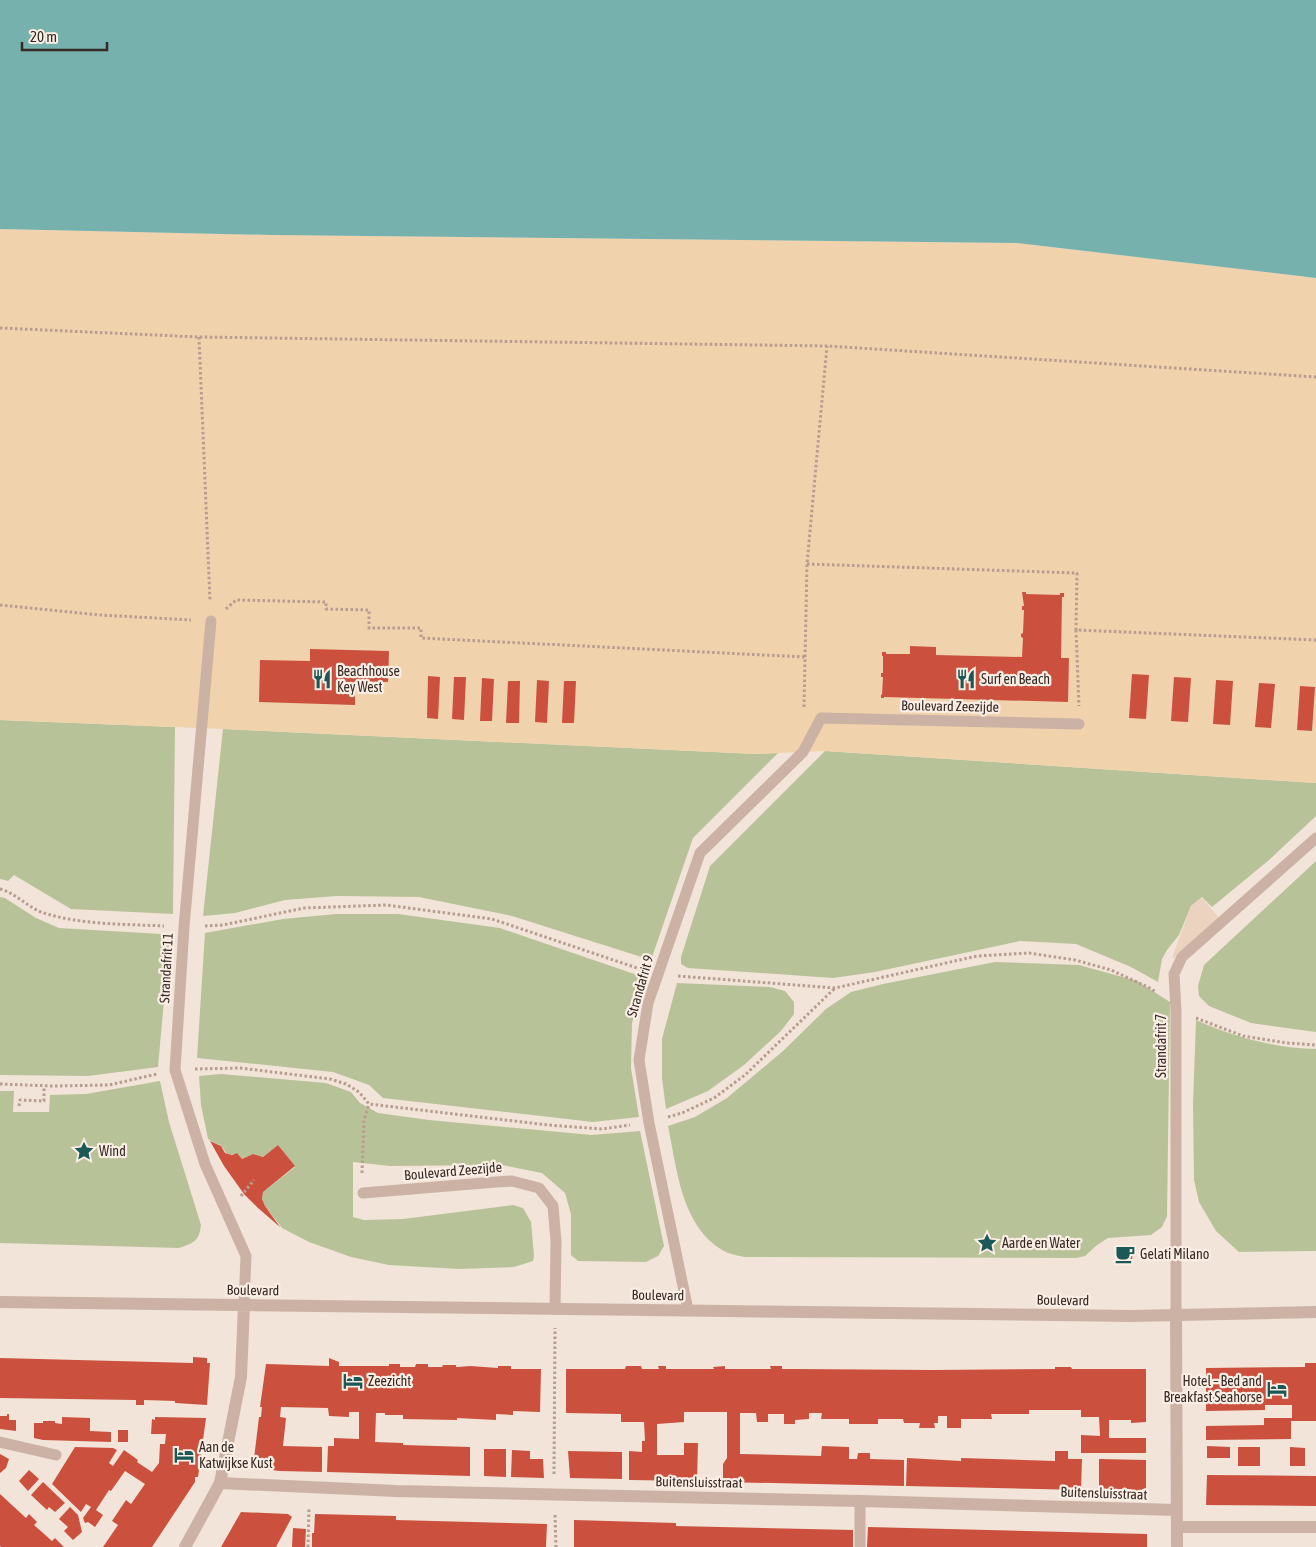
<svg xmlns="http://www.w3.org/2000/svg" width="1316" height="1547" font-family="'Asap Condensed',sans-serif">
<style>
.green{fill:#b8c298}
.sand{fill:#f0d2ad}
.plaza{fill:#ebd3bf}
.water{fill:#77b1ad}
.building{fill:#cb513e}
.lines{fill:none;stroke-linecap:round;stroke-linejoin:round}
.path{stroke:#b79c8f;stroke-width:3;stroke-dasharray:2.5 2.5;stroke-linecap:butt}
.service{stroke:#cbb2a4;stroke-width:11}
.minor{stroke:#cbb2a4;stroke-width:12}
.tertiary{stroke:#cbb2a4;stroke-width:12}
.labels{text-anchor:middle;stroke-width:4.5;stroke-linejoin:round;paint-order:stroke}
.poi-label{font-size:14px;fill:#362a26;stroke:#faeee5;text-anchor:start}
.street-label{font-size:14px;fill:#362a26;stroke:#faeee5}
</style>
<rect width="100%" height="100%" fill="#f2e4d9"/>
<path class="green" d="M0 720 175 727 173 914 71 909 14 875 8 881 0 879Z
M223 729 756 754 778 753 693 838 651 960 512 916 419 897 337 896 285 900 235 913 203 916Z
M825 751 1316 783V816L1269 860 1212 907 1202 897 1191 906 1179 935 1167 950 1162 959 1158 982 1131 967 1076 944 1020 941 875 972 833 978 688 968 681 964V957L710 866Z
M1316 861V1032L1251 1023 1209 1006 1199 996 1198 986 1204 965Z
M0 897 5 898 36 918 59 928 161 934 169 945 158 1067 88 1076 0 1075Z
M336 914H398L500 928 646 978 632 1023 631 1068 639 1117 593 1122 383 1098 369 1085 333 1072 197 1058 205 933 283 919Z
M995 962 1079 965 1137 981 1170 1002 1167 1216 1162 1227 1151 1235 1108 1238 1097 1245 1085 1256 1076 1258 744 1257C737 1255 728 1254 722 1250 681 1225 677 1169 668 1126L695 1117 727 1098 783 1051 826 1009 851 992 883 984Z
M677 983 770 987 785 991 794 1002V1014L781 1031 744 1065 708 1091 666 1109 662 1078V1039Z
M1196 1020C1234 1037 1274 1048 1316 1049V1251L1239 1252 1216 1231 1199 1202 1194 1180 1193 1104Z
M221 1074 326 1083 351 1092 360 1103 378 1113 429 1120 592 1135 640 1131 664 1246 658 1256 646 1262 578 1261 571 1255V1214L565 1193 542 1173 502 1165 390 1166 353 1162V1217L364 1220 403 1219 513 1205 523 1208 531 1222 534 1256 533 1261 514 1267 459 1269 389 1265 351 1257 309 1242 282 1228 265 1206 262 1199 263 1192 295 1167 278 1145 263 1157 253 1154 242 1159 237 1153C224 1158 227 1151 220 1145 216 1143 212 1142 208 1139L201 1105 199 1076Z
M160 1081 169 1122 201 1225C199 1241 194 1243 179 1248L0 1243V1091H14L13 1112H49L50 1095 86 1094Z"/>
<path class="sand" d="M0 229 271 235 1017 243 1316 278V783L825 751 756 754 223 729 0 720Z"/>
<path class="plaza" d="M1202 897 1222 922 1182 957 1172 958 1191 906Z"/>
<path class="water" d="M0 0H1316V278L1017 243 271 235 0 229Z"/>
<path class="building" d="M1022 592H1026V594L1060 595V593H1064V597H1062L1061 658H1069L1068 702 884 697V698H881V694L882 695 883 677H881V673H883V656H882V652H886V654H910V646L936 647V655L1022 657 1023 638 1021 637V634L1023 633 1024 610H1022V606H1024Z
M310 649 389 651 388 682 355 681V705L259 702 260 660 310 661Z
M1132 674 1149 675 1146 719 1129 718Z
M428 676 440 677 438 719 427 718Z
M454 677H466L464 720 452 719Z
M1174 677 1191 678 1188 722 1171 721Z
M482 678 494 679 492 721H480Z
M537 680 549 681 547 723 535 722Z
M1216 680 1233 681 1230 725 1213 724Z
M508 681H520L519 723H506Z
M564 681H576L574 723H562Z
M1259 683 1275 684 1271 728 1255 727Z
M1300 686 1315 687 1312 731 1297 730Z
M210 1141 221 1146 225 1153 228 1154 232 1155 237 1153 242 1159 253 1154 263 1157 278 1145 295 1166 263 1192 262 1199 265 1206 280 1227 258 1208 244 1194 224 1166Z
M1119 1246H1133L1132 1260 1119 1259Z
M193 1357 207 1358V1363H210L207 1405 175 1403V1401L144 1400V1405H136V1400L0 1398V1358L193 1363Z
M329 1358 339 1362V1366H389V1364H400V1367H415L416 1364H428V1367H442L443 1365H456V1367H458L470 1366 498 1368V1366H511V1369H541L540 1412 513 1411V1415L496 1414V1420L457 1418V1420L403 1419V1415H385V1413H376L375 1442 403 1443V1445L470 1447V1476L327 1472 328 1446H334V1438L359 1439V1412H349V1417L329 1416 328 1408 281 1407 280 1417 286 1418 283 1446 322 1447V1472L279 1471 253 1467 259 1417H261L262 1407H260L266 1364 329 1366Z
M1305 1363H1316V1421H1291V1439L1206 1440V1426L1264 1425V1418H1292V1405H1265V1410L1206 1411V1368L1305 1367Z
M626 1366H641L642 1369H659L658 1366H666V1369H714L713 1367 725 1366V1369H771L770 1366H782V1369H794L933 1370 1055 1369V1367H1071L1072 1369H1146V1422L1131 1423V1420H1109V1438H1146V1453H1081V1435L1100 1436 1099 1417H1081V1410H1029V1414H991L992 1419H961V1428H947V1416H938V1423H934L935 1428H919L920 1423H904L903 1419H878V1424H849V1419H821L822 1413H809V1419L795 1420V1424H784V1414H768V1422H757L756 1413H740V1454L821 1456 822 1446 849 1447V1459H857L858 1453H870V1459L904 1460V1486L723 1482V1464L727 1458V1412H684V1422L657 1424V1455H684V1443H698L697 1481 629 1480V1451L642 1452V1441H645L644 1422H621V1414L566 1413V1369H625Z
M7 1414H9V1420H16V1431L0 1429V1416H7Z
M62 1417 90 1418V1431L111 1432V1442L43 1440 34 1438V1423H43V1421H55V1423L62 1424Z
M155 1417 206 1418 198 1477H195V1482L152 1547H103L118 1525 112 1521 126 1500 131 1504 145 1484 125 1471 111 1491 109 1490 96 1510 103 1515 95 1527 88 1522 85 1523 83 1518 91 1507 86 1504 81 1512 52 1484 75 1447 113 1448 117 1450 109 1463 113 1466 124 1450 138 1460 137 1462 152 1472 159 1463 160 1444H165L166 1434H151L152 1419 155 1420Z
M118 1430H128V1442H118Z
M1207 1446 1230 1447V1458H1207Z
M1238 1447H1260V1466H1238Z
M1290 1447 1305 1448V1466H1290Z
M484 1449H506V1477L484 1476Z
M512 1450 530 1451V1459H543L544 1478 511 1477Z
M568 1451 622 1452V1479L570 1478Z
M1055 1451H1068V1459H1082L1081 1490 906 1486 907 1458 961 1461V1458L1055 1461Z
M0 1454 9 1459 6 1468 0 1473Z
M1099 1459 1146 1460V1489H1142V1491H1131V1489H1099Z
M29 1470 39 1479 28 1491 19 1481Z
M1207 1475 1316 1476V1506L1206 1505Z
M43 1482 65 1503 55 1512 49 1507 47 1510 31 1495Z
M0 1494 26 1518 29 1514 37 1522 34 1525 52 1541 55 1538 64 1547H1L0 1546Z
M70 1507 78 1515 82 1532 73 1540 64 1531 68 1527 59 1519Z
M241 1512 288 1514 292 1517 276 1547H221Z
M315 1514 396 1516V1520L547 1524 546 1547H312V1533H314Z
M574 1520 676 1523V1526L853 1530V1547H574Z
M868 1527 1147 1534V1547H867Z
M293 1528 306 1529 305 1547H292Z"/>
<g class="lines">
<path class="path" d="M0 328 199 337 827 346 1316 377
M199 337 210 601
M807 564 1077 573 1076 630 1316 640
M0 605 100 615 191 620
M226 609 236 600 326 602V609L369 610V628H421V638L805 657
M1076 630 1079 706
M804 707 807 564 827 346
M0 889C16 893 28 908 44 913 82 925 124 924 164 926
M205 926 223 925 304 908 386 905 492 919 640 969
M678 976 835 988 977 956 1029 953 1075 960 1111 970 1152 989 1155 992
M1196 1018 1243 1036 1287 1043 1316 1045
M195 1069 240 1068 330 1079 346 1084 359 1092 369 1104 548 1125 602 1129 630 1125
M0 1084 53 1086 109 1085 157 1074
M19 1106 20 1100 44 1101V1086
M668 1117 682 1113 714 1098 745 1075 835 988
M362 1173 364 1121 369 1104
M241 1196 254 1180
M554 1474 555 1328
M555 1515 556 1547
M308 1547 309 1508"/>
<path class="service" d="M211 621 184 927 175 1070 205 1164 246 1256 244 1305
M363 1193 496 1182 512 1181 539 1188 553 1206 556 1241 555 1309
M688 1310 649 1123 639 1060 648 1003 700 853 803 752 821 718 1079 724
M1176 1316V1011L1174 974 1182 957 1316 838
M0 1442 56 1455
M860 1501V1547"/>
<path class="minor" d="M1176 1316 1177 1547
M220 1483 396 1491 860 1501 1177 1510
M1177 1527H1316"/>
<path class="tertiary" d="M0 1302 1131 1316 1316 1312
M185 1547 220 1483 241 1377 244 1305"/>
</g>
<defs>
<symbol id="restaurant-bare" viewBox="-9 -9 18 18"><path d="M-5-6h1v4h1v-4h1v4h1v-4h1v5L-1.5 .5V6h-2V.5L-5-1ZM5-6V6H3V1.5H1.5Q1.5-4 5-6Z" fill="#1a5957" stroke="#faeee5" stroke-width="2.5" paint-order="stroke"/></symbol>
<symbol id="sight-bare" viewBox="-9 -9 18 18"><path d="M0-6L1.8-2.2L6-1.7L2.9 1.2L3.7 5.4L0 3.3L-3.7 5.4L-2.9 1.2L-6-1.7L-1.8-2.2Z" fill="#1a5957" stroke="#faeee5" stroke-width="2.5" paint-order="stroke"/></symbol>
<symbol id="cafe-bare" viewBox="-9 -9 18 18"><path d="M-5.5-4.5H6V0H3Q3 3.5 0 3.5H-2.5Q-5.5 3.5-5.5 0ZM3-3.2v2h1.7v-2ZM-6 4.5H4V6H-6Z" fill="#1a5957" stroke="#faeee5" stroke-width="2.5" paint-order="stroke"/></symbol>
<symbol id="hotel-bare" viewBox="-9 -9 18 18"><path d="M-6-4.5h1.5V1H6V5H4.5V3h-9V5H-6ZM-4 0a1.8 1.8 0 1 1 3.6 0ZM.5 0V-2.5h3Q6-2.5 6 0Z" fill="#1a5957" stroke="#faeee5" stroke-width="2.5" paint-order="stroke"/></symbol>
</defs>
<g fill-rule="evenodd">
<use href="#restaurant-bare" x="308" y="665" width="28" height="28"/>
<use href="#restaurant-bare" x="952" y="665" width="28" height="28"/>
<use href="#sight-bare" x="70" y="1137" width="28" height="28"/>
<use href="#sight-bare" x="973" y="1229" width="28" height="28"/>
<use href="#cafe-bare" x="1111" y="1240" width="28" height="28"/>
<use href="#hotel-bare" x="339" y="1367" width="28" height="28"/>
<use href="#hotel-bare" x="1263" y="1375" width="28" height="28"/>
<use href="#hotel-bare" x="170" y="1441" width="28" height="28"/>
</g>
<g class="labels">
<g class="poi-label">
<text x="337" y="676">Beachhouse<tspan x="337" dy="16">Key West</tspan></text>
<text x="981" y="684">Surf en Beach</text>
<text x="99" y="1156">Wind</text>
<text x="1002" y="1248">Aarde en Water</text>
<text x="1140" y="1259">Gelati Milano</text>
<text x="368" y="1386">Zeezicht</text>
<text x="1262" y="1386" text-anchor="end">Hotel – Bed and<tspan x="1262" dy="16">Breakfast Seahorse</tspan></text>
<text x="199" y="1452">Aan de<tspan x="199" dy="16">Katwijkse Kust</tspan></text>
</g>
<g class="street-label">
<text transform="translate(950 706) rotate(1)" y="5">Boulevard Zeezijde</text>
<text transform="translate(166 968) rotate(-87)" y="5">Strandafrit 11</text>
<text transform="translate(640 986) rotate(-74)" y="5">Strandafrit 9</text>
<text transform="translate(1161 1046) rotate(-90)" y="5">Strandafrit 7</text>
<text transform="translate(453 1171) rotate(-5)" y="5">Boulevard Zeezijde</text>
<text transform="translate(253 1290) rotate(1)" y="5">Boulevard</text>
<text transform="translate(658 1295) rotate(1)" y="5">Boulevard</text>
<text transform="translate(1063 1300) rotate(1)" y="5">Boulevard</text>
<text transform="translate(699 1482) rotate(1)" y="5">Buitensluisstraat</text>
<text transform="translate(1104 1493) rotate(2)" y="5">Buitensluisstraat</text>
</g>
</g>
<path d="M22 42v8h85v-8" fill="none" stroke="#362a26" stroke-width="2.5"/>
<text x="30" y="42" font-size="15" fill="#362a26" stroke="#faeee5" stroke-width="4" paint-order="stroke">20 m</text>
</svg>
